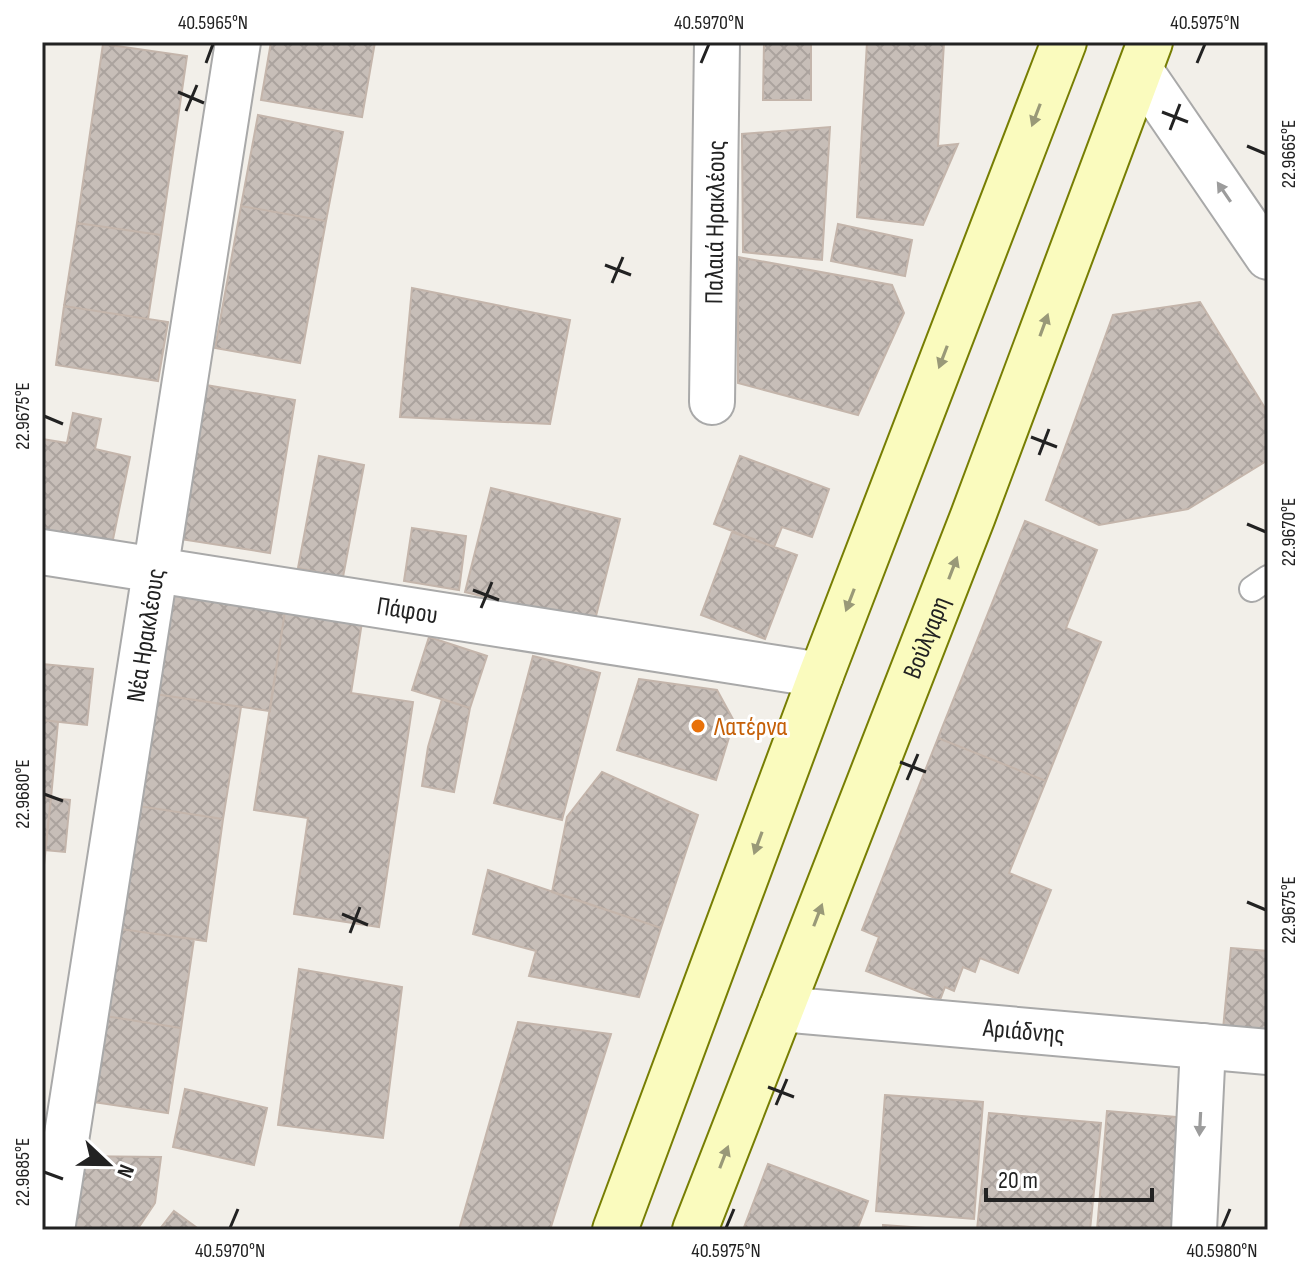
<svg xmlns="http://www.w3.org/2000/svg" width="1310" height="1272" font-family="'Sofia Sans Condensed',sans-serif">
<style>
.building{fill:url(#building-cross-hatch);stroke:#c4b5ab;stroke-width:2}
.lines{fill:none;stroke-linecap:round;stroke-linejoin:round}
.lane-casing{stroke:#a9a9a9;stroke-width:28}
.street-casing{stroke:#a9a9a9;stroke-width:48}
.secondary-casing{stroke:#777e03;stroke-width:48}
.lane{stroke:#fff;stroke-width:24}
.street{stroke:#fff;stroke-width:44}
.secondary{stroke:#fafbbe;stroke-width:44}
.oneway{fill:#999978}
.oneway2{fill:#9c9c9c}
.ticks{fill:none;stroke:#222;stroke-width:3}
.food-dot{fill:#e8710a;stroke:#fff;stroke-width:3}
.labels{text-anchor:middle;stroke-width:6;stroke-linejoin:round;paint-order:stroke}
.street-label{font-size:26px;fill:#222;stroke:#fff}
.food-label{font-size:26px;fill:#c56008;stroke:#fff;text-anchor:start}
.neatline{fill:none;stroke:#222;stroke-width:3}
.ticks-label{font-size:20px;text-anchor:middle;fill:#222}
</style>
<defs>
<pattern id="building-cross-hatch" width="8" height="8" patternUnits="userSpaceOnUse" patternTransform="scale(2)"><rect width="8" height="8" fill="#c7beb8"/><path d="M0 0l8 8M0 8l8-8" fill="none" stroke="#aba39e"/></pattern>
</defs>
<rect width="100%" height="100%" fill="#f2efe9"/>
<path class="building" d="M271 42H375L362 117 261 100Z
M764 42H811V100H763Z
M867 42H944L938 146 958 144 923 225 857 217Z
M103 44 187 56 161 235 77 223Z
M258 115 343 132 326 221 241 206Z
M830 127 822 260 743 252 742 134Z
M241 206 326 221 300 363 215 348Z
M77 223 161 235 148 319 64 306Z
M838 224 912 240 905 276 831 261Z
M738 257 892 285 904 313 858 415 738 383Z
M412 288 570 320 550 424 400 417Z
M1200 302 1268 413V460L1188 509 1099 525 1046 500 1113 315Z
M64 306 168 322 158 381 56 365Z
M206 385 295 400 270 553 180 539Z
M73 413 101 419 95 449 130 457 112 544 42 530V439L67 443Z
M319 456 364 465 343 577 298 568Z
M740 456 829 489 812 537 782 527 774 547 714 524Z
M491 488 620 519 594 624 465 592Z
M1025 521 1097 550 1066 628 1101 642 1046 781 938 738Z
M412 528 466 536 459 590 404 581Z
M732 532 797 555 765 639 701 615Z
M164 593 285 611 270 711 148 693Z
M285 611 362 622 351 693 413 702 379 927 294 914 308 818 254 810Z
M429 637 487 656 470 708 412 690Z
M533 656 600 673 562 820 494 803Z
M42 664 93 669 87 725 42 720Z
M639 679 717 690 734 721 716 780 617 750Z
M148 693 241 707 223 819 132 805Z
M442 699 470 708 454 792 422 786 428 747Z
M42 720 58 722 51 798 42 797Z
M938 738 1046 781 1009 873 1051 890 1018 973 980 958 975 972 963 967 954 991 945 987 940 1000 866 971 879 937 862 930Z
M602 772 698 815 661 928 552 892 567 817Z
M42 797 51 798 44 865H42Z
M51 798 70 800 65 852 45 850Z
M132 805 223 819 206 941 113 928Z
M488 870 661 928 639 997 529 976 536 951 473 934Z
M113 928 194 939 181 1028 99 1015Z
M1231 948 1268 951V1034L1223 1029Z
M299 969 402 987 383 1138 278 1125Z
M99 1015 181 1028 168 1113 86 1101Z
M518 1022 611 1034 550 1230H459Z
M185 1089 267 1108 254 1165 173 1147Z
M885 1095 983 1102 974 1219 876 1211Z
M1107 1111 1187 1118 1178 1230H1097Z
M989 1113 1101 1123 1090 1230H977Z
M69 1156 161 1157 155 1203 137 1230H64Z
M768 1164 868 1201 857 1230H743Z
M174 1211 200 1230H159Z
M883 1225 953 1230H883Z"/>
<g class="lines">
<defs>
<path id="lane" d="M1252 589 1268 578"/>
<g id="street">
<path d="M1140 70 1268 257"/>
<path id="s1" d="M712 402 717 42"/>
<path id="s2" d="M42 552 821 675"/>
<path id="s3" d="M781 1009 1268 1052"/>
<path id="s4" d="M52 1230 238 42"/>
<path d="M1194 1230 1203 1046"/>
</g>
<g id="secondary">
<path d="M615 1230 821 675 1064 42"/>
<path id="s5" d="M695 1230 973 516 1150 42"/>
</g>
</defs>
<use href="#lane" class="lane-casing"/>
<use href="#street" class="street-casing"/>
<use href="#secondary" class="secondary-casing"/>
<use href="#lane" class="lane"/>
<use href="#street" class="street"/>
<use href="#secondary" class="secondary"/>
</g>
<defs><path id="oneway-solid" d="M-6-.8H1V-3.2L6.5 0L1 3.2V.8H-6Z" transform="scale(2)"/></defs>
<g class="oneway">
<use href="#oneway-solid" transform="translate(1036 115) rotate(111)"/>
<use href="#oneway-solid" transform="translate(1044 325) rotate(-70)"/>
<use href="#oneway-solid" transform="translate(943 357) rotate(111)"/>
<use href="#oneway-solid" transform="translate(953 568) rotate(-69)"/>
<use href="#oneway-solid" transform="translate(850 600) rotate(111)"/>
<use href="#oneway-solid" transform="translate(758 843) rotate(110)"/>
<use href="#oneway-solid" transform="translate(818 915) rotate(-69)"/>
<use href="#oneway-solid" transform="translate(724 1157) rotate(-69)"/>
</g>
<g class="oneway2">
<use href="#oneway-solid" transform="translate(1224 192) rotate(-124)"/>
<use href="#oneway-solid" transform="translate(1200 1124) rotate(93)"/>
</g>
<path class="ticks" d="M206 63 213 44M701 63 709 44M1197 63 1205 44M178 92 204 103M186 111 197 85M1162 112 1188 122M1170 130 1180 104M1247 146 1266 154M605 265 631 275M612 283 623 257M44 416 63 424M1031 437 1057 447M1039 455 1049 429M1247 524 1266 532M473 590 499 600M481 608 492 582M900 762 926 772M907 780 918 754M44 794 63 801M1247 902 1266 910M342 914 368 925M350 933 360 907M768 1087 794 1097M776 1105 787 1079M44 1172 63 1179M230 1228 238 1209M726 1228 734 1209M1222 1228 1230 1209"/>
<circle class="food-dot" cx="698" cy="726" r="8"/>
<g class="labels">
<g class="street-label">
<text dy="9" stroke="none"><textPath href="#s1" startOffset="180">Παλαιά Ηρακλέους</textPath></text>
<text dy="9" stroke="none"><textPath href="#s2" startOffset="370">Πάφου</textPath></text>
<text dy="9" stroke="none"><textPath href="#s4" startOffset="602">Νέα Ηρακλέους</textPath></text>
<text dy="9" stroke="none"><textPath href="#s5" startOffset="636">Βούλγαρη</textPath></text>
<text dy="9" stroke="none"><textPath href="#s3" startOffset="244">Αριάδνης</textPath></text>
</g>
<g class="food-label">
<text x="714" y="735">Λατέρνα</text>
</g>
</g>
<rect width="1310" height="1272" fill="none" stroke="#ffffff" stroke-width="88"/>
<g transform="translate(108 1164) rotate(112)" stroke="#ffffff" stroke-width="6" paint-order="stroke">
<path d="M0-6L14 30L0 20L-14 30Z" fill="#222222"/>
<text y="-12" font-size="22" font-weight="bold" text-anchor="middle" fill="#222222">N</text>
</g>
<path d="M986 1188v12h166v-12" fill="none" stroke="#222222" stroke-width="4"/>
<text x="998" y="1188" font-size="24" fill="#222222" stroke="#ffffff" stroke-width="6" paint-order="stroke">20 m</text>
<rect x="44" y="44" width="1222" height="1184" class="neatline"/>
<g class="ticks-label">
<text x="213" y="29">40.5965°N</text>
<text x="709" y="29">40.5970°N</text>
<text x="1205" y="29">40.5975°N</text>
<text transform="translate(1288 154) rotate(-90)" y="7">22.9665°E</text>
<text transform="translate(22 416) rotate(-90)" y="7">22.9675°E</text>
<text transform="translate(1288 532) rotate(-90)" y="7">22.9670°E</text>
<text transform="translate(22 794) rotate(-90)" y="7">22.9680°E</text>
<text transform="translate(1288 910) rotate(-90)" y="7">22.9675°E</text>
<text transform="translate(22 1172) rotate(-90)" y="7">22.9685°E</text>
<text x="230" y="1257">40.5970°N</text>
<text x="726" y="1257">40.5975°N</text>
<text x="1222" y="1257">40.5980°N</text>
</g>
</svg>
